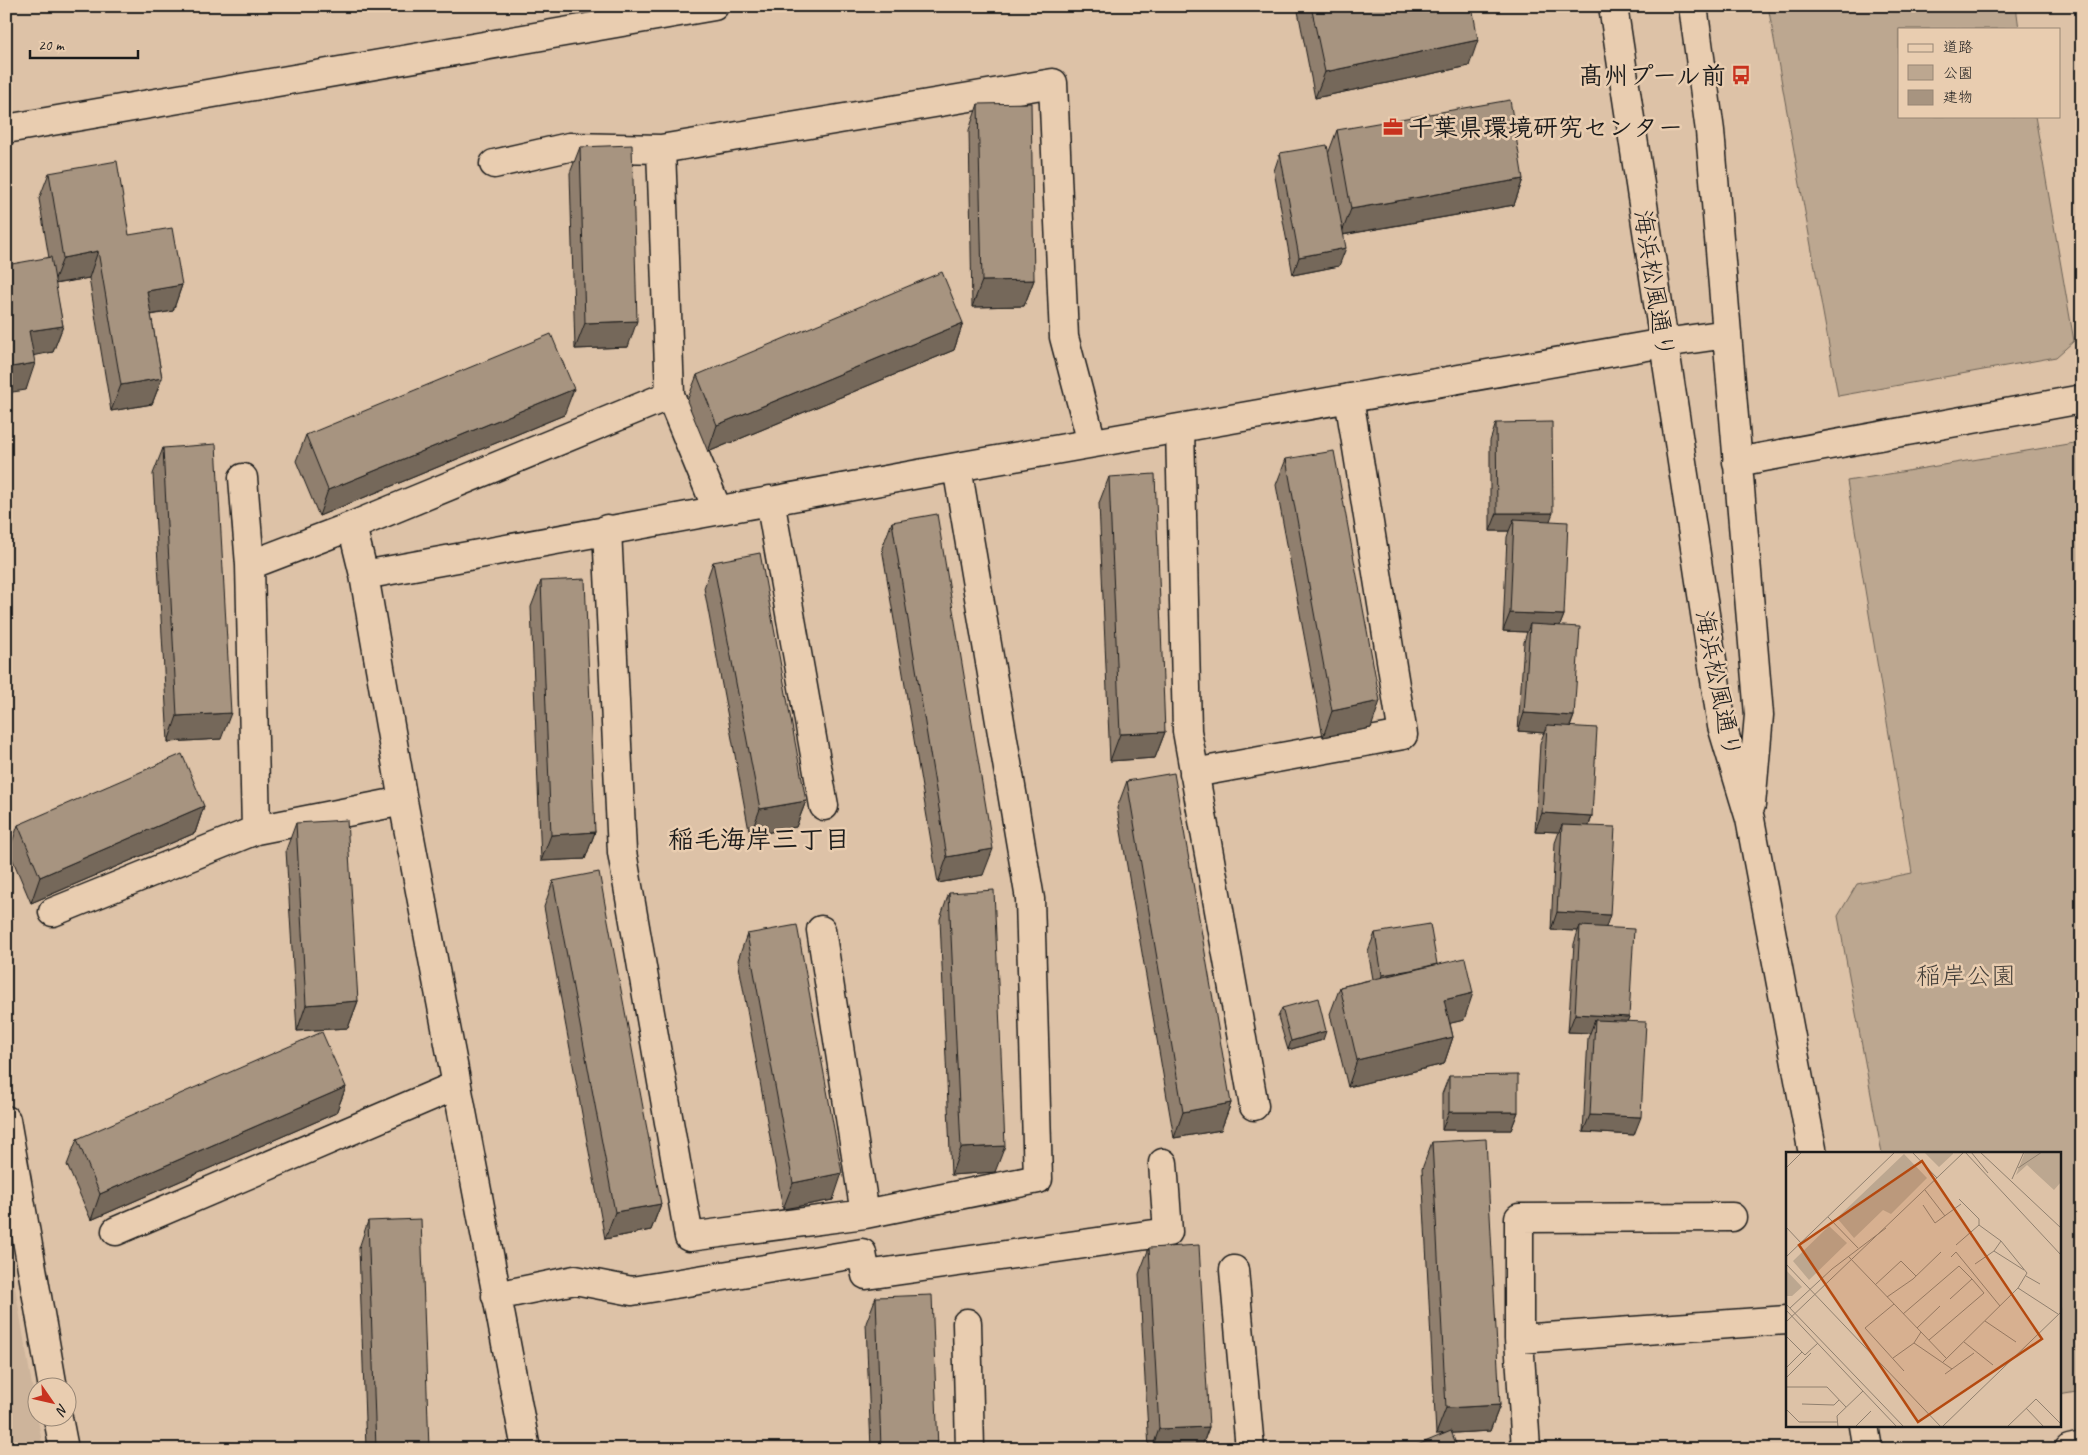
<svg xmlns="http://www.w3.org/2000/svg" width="2088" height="1455" font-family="Caveat,'Klee One',sans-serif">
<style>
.built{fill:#cdb49b}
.green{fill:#bca790;stroke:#6c6256}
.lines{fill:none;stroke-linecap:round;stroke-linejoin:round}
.minor-casing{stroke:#1c1c1c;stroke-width:31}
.minor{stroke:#e9cdb0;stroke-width:28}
.wall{fill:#907f6e;stroke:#1c1c1c}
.shaded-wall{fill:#75685a;stroke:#1c1c1c}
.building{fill:#a79480;stroke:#1c1c1c}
.labels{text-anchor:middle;stroke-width:5;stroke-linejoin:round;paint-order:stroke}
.poi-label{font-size:25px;font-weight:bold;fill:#1c1c1c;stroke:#e9cdb0;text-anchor:end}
.street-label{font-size:25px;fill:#1c1c1c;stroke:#e9cdb0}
.park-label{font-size:25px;fill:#443f39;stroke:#e9cdb0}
.neighbourhood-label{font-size:26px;font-weight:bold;fill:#1c1c1c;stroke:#e9cdb0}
.inset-road{fill:none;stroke:#90806f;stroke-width:1}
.view{fill:#b54a10;fill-opacity:0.15;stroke:#b54a10;stroke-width:2.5}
.inset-edge{fill:none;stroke:#1c1c1c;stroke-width:2.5}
</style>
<rect width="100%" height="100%" fill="#ddc2a7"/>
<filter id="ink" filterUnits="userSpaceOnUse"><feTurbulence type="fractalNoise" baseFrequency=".02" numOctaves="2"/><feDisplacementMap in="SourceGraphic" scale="10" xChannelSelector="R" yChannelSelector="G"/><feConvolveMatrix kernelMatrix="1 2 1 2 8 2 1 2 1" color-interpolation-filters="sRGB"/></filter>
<g filter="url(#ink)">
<path class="built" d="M6 1235 43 1449H6Z"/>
<path class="green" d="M1768 6H2016L2019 29H1899V116H2035L2074 341 2056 357 1838 396Z
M2074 443 2082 447V1391L2059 1395V1154H1882L1838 916 1857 884 1912 873 1847 481Z"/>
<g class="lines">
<defs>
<path id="minor" d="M1613 6 1722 726 1750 819 1813 1154
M1693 6 1710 131 1759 715 1751 805
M6 129 714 6
M661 149 670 395 717 509
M494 164 569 147 661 149 1053 83 1064 337 1092 443
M1180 428 1187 731 1254 1106
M1737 462 2082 399
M243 478 250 565 256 830
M770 500 824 806
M352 526 364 575 403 801 526 1449
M607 529 622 852 689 1237 865 1214 1038 1179 1030 899 957 467
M250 565 352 526 670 395
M364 575 957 467 1664 343 1727 334
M1194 773 1403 735 1349 398
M53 912 256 830 403 801
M821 930 865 1214
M6 1120 53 1388
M116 1231 457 1085
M1234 1270 1250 1449
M496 1296 575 1280 632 1291 862 1253 866 1275 1168 1232 1163 1163
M967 1323 970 1449
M1519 1339 1787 1320
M58 1418 64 1449
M1864 1426 1868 1449
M1526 1449 1519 1339V1218L1732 1217
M2069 1449 2082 1446"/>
</defs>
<use href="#minor" class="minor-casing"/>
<use href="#minor" class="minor"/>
</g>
<path class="wall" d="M1297 6H1472L1469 66 1315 98Z
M978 104 1034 280 1024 306 972 307 969 130Z
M1337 130 1523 179 1514 205 1343 235 1339 266 1293 275 1274 171 1280 153 1328 154Z
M580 147 628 347 575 349 570 173Z
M49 173 129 235 182 285 173 311 151 315 162 378 152 404 111 411 89 278 55 284 63 326 53 352 34 355 26 390 49 258 39 199Z
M963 323 954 350 708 452 687 401 697 375Z
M564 415 319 516 296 461 306 435Z
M1496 423 1550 521 1564 615 1560 625 1574 716 1570 727 1592 816 1589 826 1606 928 1629 1017 1627 1021 1634 1135 1583 1132 1588 1038 1590 1033 1568 1032 1574 944 1578 931 1551 930 1555 843 1559 832 1535 831 1540 743 1544 733 1518 731 1524 642 1527 632 1503 631 1507 537 1509 531H1490V441Z
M163 448 221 739 168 742 153 474Z
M1286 459 1371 728 1323 737 1276 485Z
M1109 477 1165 732 1155 758 1110 761 1099 503Z
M892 522 983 875 938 883 882 548Z
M713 562 806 801 796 827 750 836 704 588Z
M541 581 595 832 585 859 541 861 531 607Z
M1127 781 1231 1103 1221 1130 1174 1138 1117 808Z
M204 806 195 833 31 903 9 851 18 825Z
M296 823 358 1001 348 1028 297 1031 286 850Z
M553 881 661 1204 651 1230 605 1239 544 907Z
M949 893 995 1172 951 1175 940 919Z
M1375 933 1437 964 1464 1020 1450 1023 1453 1037 1444 1064 1348 1087 1330 1014 1340 987 1373 979 1368 951Z
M747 934 833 1200 783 1209 738 960Z
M1282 1008 1323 1040 1288 1050 1278 1017Z
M1449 1076 1518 1112 1511 1130H1442V1094Z
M346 1087 336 1113 91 1220 67 1165 77 1139Z
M1432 1142 1500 1405 1490 1431 1436 1434 1422 1169Z
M368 1221 429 1449H366L359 1248Z
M1149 1248 1209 1427 1201 1449H1149L1139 1274Z
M876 1297 938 1449H871L866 1323Z"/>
<path class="shaded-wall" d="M1478 40 1469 66 1315 98 1325 72Z
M1523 179 1514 205 1341 235 1351 209Z
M1346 248 1339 266 1293 275 1299 257Z
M98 251 89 278 53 284 63 258Z
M1034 280 1024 306 972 307 982 281Z
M182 285 173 311 137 317 147 291Z
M637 321 628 347 575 349 585 323Z
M963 323 954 350 708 452 717 425Z
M63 326 53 352 20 358 29 331Z
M35 363 26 390 6 393V368Z
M162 378 152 404 111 411 121 385Z
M574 389 564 415 319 516 328 490Z
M1497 513H1553L1546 531 1514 519 1509 531H1490Z
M1510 613 1564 615 1557 633 1530 624 1527 632 1503 631Z
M1380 701 1371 728 1323 737 1332 711Z
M231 713 221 739 168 742 177 716Z
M1524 713 1574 716 1567 734 1547 725 1544 733 1518 731Z
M1165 732 1155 758 1110 761 1120 734Z
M806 801 796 827 750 836 760 809Z
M204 806 195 833 31 903 40 877Z
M1542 813 1592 816 1586 834 1562 825 1559 832 1535 831Z
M595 832 585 859 541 861 551 835Z
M993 849 983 875 938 883 947 857Z
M1557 912 1610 915 1604 933 1580 926 1578 931 1551 930Z
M1437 966 1376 993 1382 975Z
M1473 993 1464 1020 1435 1027 1444 1000Z
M358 1001 348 1028 297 1031 306 1005Z
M1575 1014 1629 1017 1622 1035 1595 1020 1590 1033 1568 1032Z
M1326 1031 1323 1040 1288 1050 1291 1041Z
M1453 1037 1444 1064 1348 1087 1357 1060Z
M346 1087 336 1113 91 1220 100 1194Z
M1231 1103 1221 1130 1174 1138 1183 1112Z
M1449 1112H1518L1511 1130H1442Z
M1590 1115 1641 1117 1634 1135 1583 1132Z
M1005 1146 995 1172 951 1175 961 1148Z
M842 1173 833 1200 783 1209 793 1183Z
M661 1204 651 1230 605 1239 615 1212Z
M1500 1405 1490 1431 1436 1434 1446 1408Z
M1209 1427 1201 1449H1152L1159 1429Z"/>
<path class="building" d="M1311 6H1472L1478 40 1325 72Z
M1510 100 1523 179 1351 209 1337 130Z
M1031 103 1034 280 982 281 978 104Z
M632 145 637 321 585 323 580 147Z
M1327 145 1346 248 1299 257 1280 153Z
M117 161 129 235 172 228 182 285 147 291 162 378 121 385 98 251 63 258 49 173Z
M51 257 63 326 29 331 35 363 6 368V265Z
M942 272 963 323 717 425 697 375Z
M551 334 574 389 328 490 306 435Z
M1552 422 1553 513H1497L1496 423Z
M216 444 231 713 177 716 163 448Z
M1334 451 1380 701 1332 711 1286 459Z
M1155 474 1165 732 1120 734 1109 477Z
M937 514 993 849 947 857 892 522Z
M1514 519 1568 522 1564 615 1510 613Z
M760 553 806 801 760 809 713 562Z
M585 579 595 832 551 835 541 581Z
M1530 624 1580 627 1574 716 1524 713Z
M1547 725 1597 728 1592 816 1542 813Z
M182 754 204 806 40 877 18 825Z
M1174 773 1231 1103 1183 1112 1127 781Z
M347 820 358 1001 306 1005 296 823Z
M1562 825 1615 827 1610 915 1557 912Z
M599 872 661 1204 615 1212 553 881Z
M994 890 1005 1146 961 1148 949 893Z
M1430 924 1437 964 1411 970 1382 975 1375 933Z
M797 925 842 1173 793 1183 747 934Z
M1580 926 1634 929 1629 1017 1575 1014Z
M1465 958 1473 993 1444 1000 1453 1037 1357 1060 1340 987Z
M1318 998 1326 1031 1291 1041 1282 1008Z
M1595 1020 1646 1022 1641 1117 1590 1115Z
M322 1032 346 1087 100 1194 77 1139Z
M1518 1075V1112H1449V1076Z
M1486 1139 1500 1405 1446 1408 1432 1142Z
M421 1219 429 1449H376L368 1221Z
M1199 1245 1209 1427 1159 1429 1149 1248Z
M932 1295 938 1449H881L876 1297Z
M1451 1431 1458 1449H1408Z"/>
</g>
<defs>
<symbol id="bus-bare" viewBox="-9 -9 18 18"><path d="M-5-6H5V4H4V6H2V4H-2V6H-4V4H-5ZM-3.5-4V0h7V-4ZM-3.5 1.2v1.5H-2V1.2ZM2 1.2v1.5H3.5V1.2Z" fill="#c8321e" stroke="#e9cdb0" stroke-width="2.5" paint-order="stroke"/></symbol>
<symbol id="office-bare" viewBox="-9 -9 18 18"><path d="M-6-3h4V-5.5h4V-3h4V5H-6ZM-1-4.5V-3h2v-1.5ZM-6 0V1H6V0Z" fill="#c8321e" stroke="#e9cdb0" stroke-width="2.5" paint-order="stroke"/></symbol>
</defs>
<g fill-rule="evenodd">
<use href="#bus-bare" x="1727" y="61" width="28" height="28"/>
<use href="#office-bare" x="1379" y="113" width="28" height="28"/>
</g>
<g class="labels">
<g class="poi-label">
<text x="1726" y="84">髙州プール前</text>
<text x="1408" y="136" text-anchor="start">千葉県環境研究センター</text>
</g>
<g class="street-label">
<text transform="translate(1655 284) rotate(81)" y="9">海浜松風通り</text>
<text transform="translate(1719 684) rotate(79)" y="9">海浜松風通り</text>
</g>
<g class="park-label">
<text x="1966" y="984">稲岸公園</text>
</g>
<g class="neighbourhood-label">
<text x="759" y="848">稲毛海岸三丁目</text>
</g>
</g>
<g transform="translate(1786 1152)">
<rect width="275" height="275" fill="#ddc2a7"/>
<path d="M138 0H167V2L153 15ZM239 0H275V30L268 38 241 13 230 23ZM118 2 141 26 105 62 97 58 68 86 51 66ZM43 74 61 91 23 128 7 109ZM0 118 16 135 6 144H0Z" fill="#bca790"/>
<path class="inset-road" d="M126 0 151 26M179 0 275 103M185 0 202 21M194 0 275 76M0 16 16 0M232 16 256 0M226 27 238 0M139 38 159 64M137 53 149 71 175 52M42 65 72 96M0 75 15 91M170 93 193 73M208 99 238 118M62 104 160 206M0 105 109 0M165 105 170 100 214 154M0 112 155 275M189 112 208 99 215 89M240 124 254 132M89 133 115 109 130 124M232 136 272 162M101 145 127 127 155 100M164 147 186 127M0 152 118 275M108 152 79 176 118 219M4 156 46 117 100 76M0 158 111 275M117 162 173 114 186 127 198 141 143 188M199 169 230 190M0 170 178 0M131 176 154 154M0 184 16 200M178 190 207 213M128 191 166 217M107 206 128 191 135 180M157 210 232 136 241 121 215 89 193 73V67L173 47M0 216 16 200 19 203 32 191M159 222 188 201M0 226 25 201M0 235H41L60 255M16 252 48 253 53 248M240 256 258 275M0 257 13 270H51M52 275 51 264 77 239M69 275 85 259M156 275 275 160M221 275 250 247 275 272"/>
<path class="view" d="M136 9 256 187 132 270 13 93Z"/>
<rect width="275" height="275" class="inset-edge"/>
</g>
<rect width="2088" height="1455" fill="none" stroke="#e9cdb0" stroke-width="25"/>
<rect x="12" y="12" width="2063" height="1430" fill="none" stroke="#1c1c1c" stroke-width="2" filter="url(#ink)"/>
<rect x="1898" y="28" width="162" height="90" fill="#e9cdb0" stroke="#978675"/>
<rect x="1908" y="44" width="25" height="8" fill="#e9cdb0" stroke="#978675"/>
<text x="1943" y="52" font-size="15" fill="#1c1c1c">道路</text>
<rect x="1908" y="65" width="25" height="15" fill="#bca790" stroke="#978675"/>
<text x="1943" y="78" font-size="15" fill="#1c1c1c">公園</text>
<rect x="1908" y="90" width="25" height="15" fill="#a79480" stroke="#978675"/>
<text x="1943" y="102" font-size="15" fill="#1c1c1c">建物</text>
<g transform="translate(52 1402) rotate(124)"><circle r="24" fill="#e9cdb0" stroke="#978675"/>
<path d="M0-4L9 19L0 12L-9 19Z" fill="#c8321e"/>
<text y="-8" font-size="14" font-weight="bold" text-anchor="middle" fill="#1c1c1c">N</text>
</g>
<path d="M30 50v8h108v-8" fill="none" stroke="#1c1c1c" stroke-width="2.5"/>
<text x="38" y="50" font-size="15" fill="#1c1c1c" stroke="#e9cdb0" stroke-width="4" paint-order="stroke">20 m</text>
</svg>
